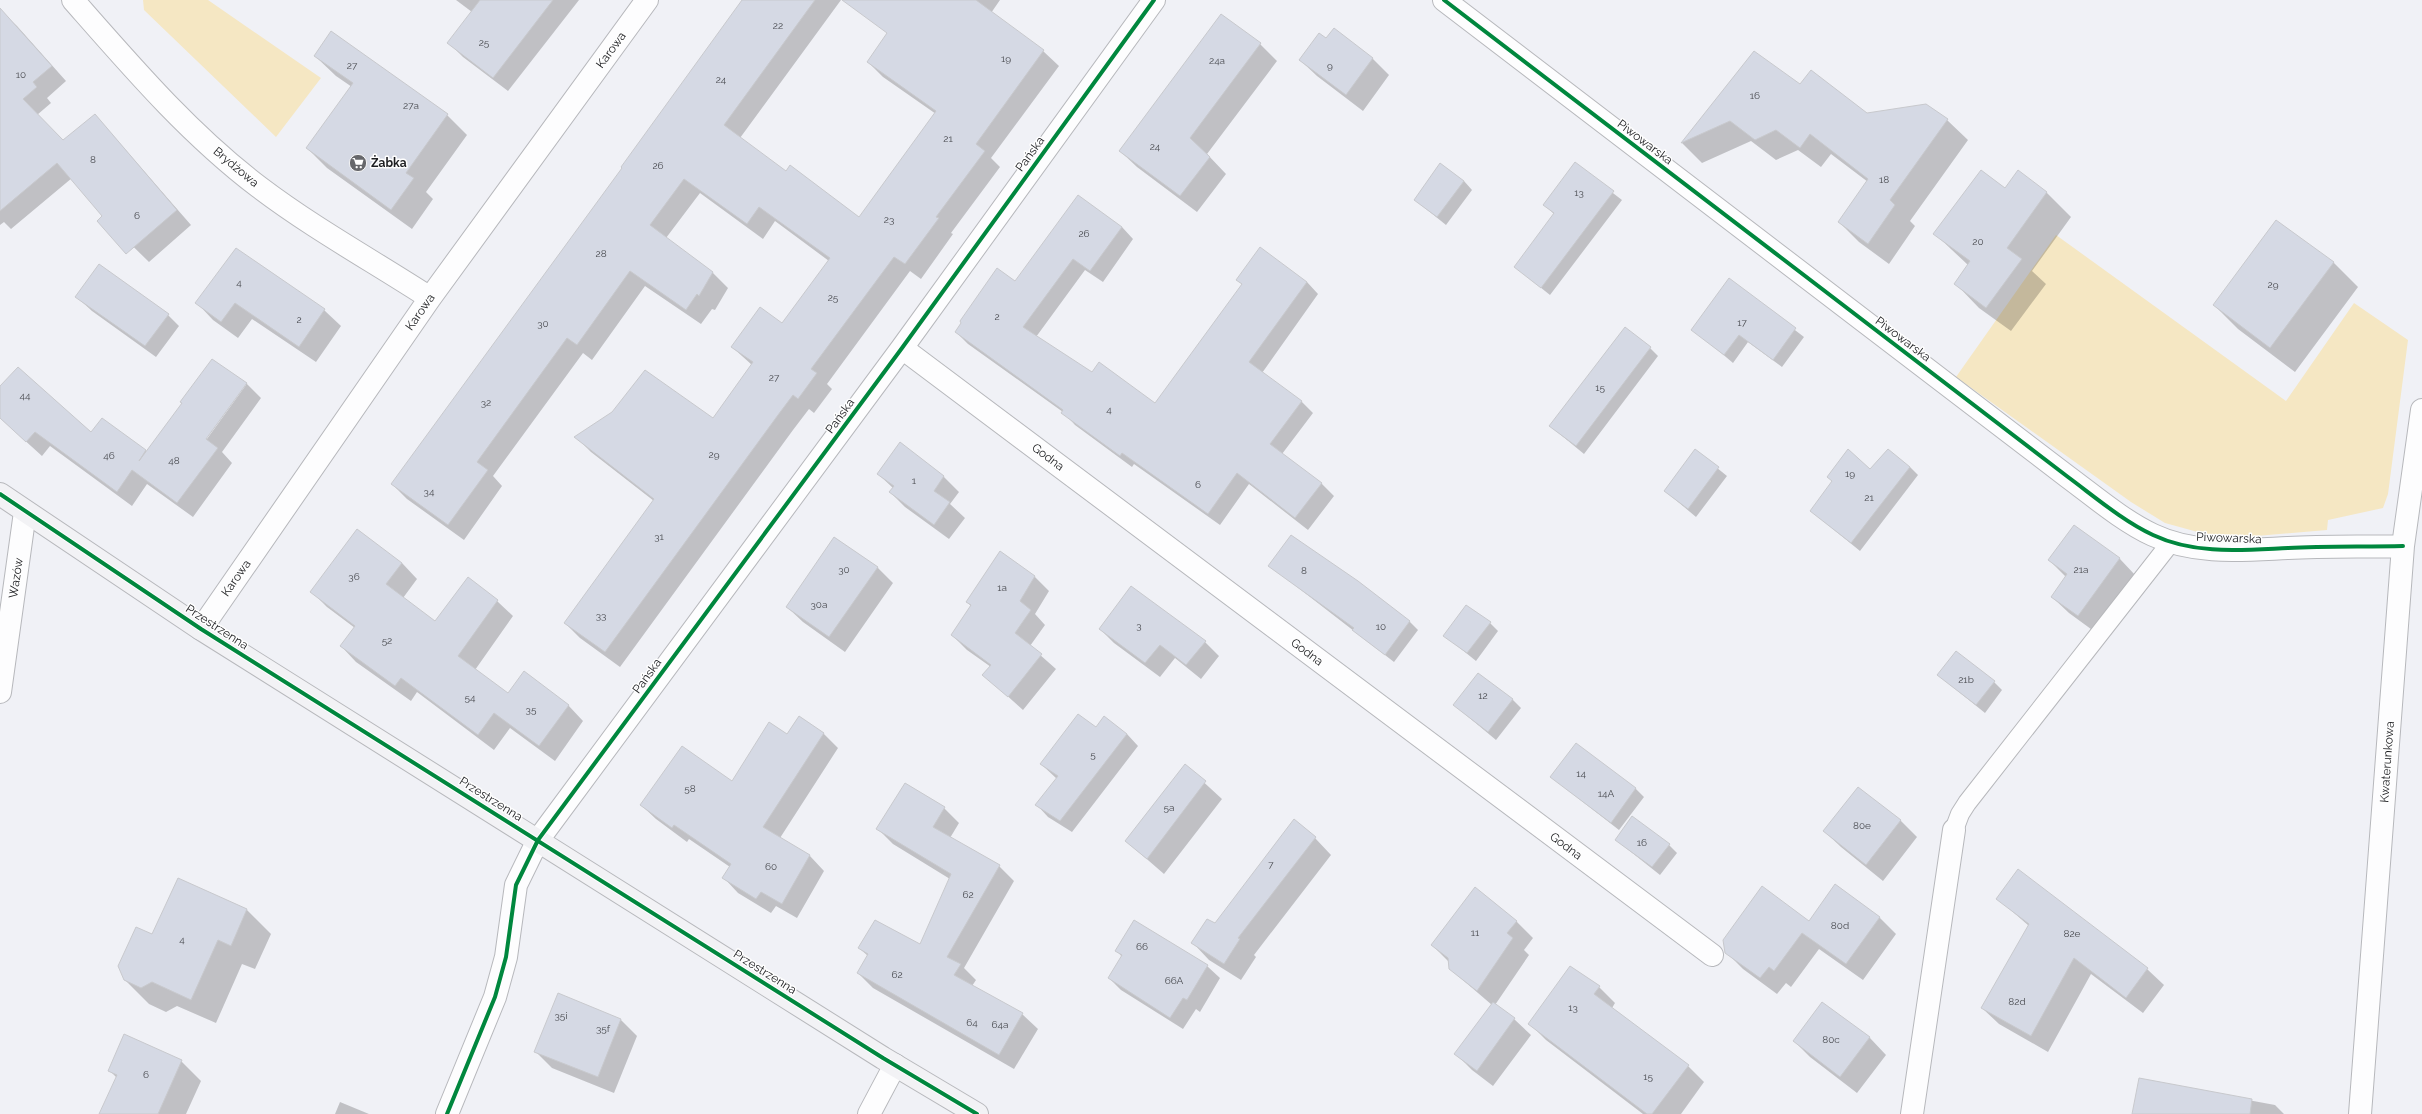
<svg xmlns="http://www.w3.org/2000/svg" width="2422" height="1114" font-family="Raleway,sans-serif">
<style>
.green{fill:#f5e7c3}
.shadow{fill:#0003;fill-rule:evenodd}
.building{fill:#d5d9e4;stroke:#c8c9cd}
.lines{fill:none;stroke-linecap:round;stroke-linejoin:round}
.lane-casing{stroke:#b7b8bc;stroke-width:20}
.street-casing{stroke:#b7b8bc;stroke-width:24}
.secondary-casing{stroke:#b7b8bc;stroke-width:24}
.lane{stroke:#fdfdfe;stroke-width:18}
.street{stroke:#fdfdfe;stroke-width:22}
.secondary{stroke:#f2f2f5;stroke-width:22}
.cycleway-casing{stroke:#fefefe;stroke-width:6}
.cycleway{stroke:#00873e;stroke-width:4}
.labels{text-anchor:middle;stroke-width:3;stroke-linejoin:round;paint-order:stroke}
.number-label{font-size:10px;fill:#4b4d52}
.street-label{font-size:12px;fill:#1c1d20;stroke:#fefefe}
.poi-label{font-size:12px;font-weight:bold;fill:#1c1d20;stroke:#fefefe;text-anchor:start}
</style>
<rect width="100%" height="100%" fill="#f0f1f6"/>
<path class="green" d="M143 0H208L321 78 276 137 144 10Z
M2056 235 2286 401 2354 303 2408 340 2388 494 2383 508 2328 520 2327 530 2245 537 2205 534 2165 523 2131 502 1956 377Z"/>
<path class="shadow" d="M456 0H579L508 91 463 57 449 43 472 12Z
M744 0H841L740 138 786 172 859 219 936 114 883 77 868 62 914 0H1000L991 13 1043 51 1059 66 991 158 1000 167 951 233 953 234 921 279 910 271 827 384 832 389 814 413 809 409 793 430 620 667 580 638 565 623 654 501 591 452 576 437 713 420 752 365 732 347 782 324 829 261 775 221 763 239 700 193 666 238 713 273 728 288 715 310 712 309 701 324 645 286 592 360 583 353 493 476 502 486 464 540 407 499 392 484 624 169Z
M0 11 17 26 66 81 47 98 51 103 37 115 63 142 95 115 191 225 149 262 106 220 72 178 11 229 4 222 0 225Z
M1222 16 1260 44 1277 61 1207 154 1226 174 1197 212 1137 167 1120 151Z
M1334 30 1373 59 1389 75 1363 111 1317 76 1300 60 1326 39Z
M1754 52 1800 86 1867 114 1947 120 1968 140 1910 221 1915 226 1889 264 1859 242 1839 222 1868 182 1831 154 1821 167 1798 150 1776 160 1751 141 1702 163 1682 143Z
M315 56 447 115 467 135 426 192 433 199 412 229 327 168 307 148 352 87 336 76Z
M1575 164 1622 200 1550 295 1515 267 1554 214 1544 204Z
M2018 172 2047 193 2071 217 2032 271 2046 284 2011 331 1979 308 1955 283 1968 265 1935 234 2005 189Z
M1464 181 1472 190 1446 225 1415 200Z
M2276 221 2334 263 2358 287 2295 372 2238 329 2214 305Z
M1122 227 1133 239 1103 282 1085 270 1036 337 1092 374 1155 405 1243 285 1237 280 1307 282 1318 294 1262 373 1301 401 1313 413 1282 454 1322 484 1334 496 1308 530 1249 484 1220 525 1134 464 1132 467 1075 425 1063 412 968 344 956 332 1015 283Z
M236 249 324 310 341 326 316 362 252 319 238 338 213 320 197 303Z
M1730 280 1804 337 1782 367 1748 342 1733 363 1693 329Z
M80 300 168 315 179 326 156 357 92 311Z
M1650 348 1658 356 1584 454 1550 426Z
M246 383 261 398 222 452 232 463 193 517 147 484 132 506 50 446 42 456 0 418V388L91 434 102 419 147 452ZM244 385H246L204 443 202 442Z
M900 443 944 477 959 492 950 504 965 518 949 539 905 507 890 492 893 488 878 474Z
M1695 450 1727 476 1696 517 1665 491Z
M1910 467 1918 475 1860 551 1811 511 1871 471Z
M2074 526 2120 559 2136 576 2095 632 2069 613 2052 597 2066 577 2049 560Z
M1291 536 1410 622 1418 630 1394 662 1270 566Z
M835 538 878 568 893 583 845 652 803 622 787 607Z
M1000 552 1035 577 1049 591 1035 614 1045 625 1030 646 1056 669 1023 710 984 675 991 667 967 650 952 635 971 606 967 602Z
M402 563 417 579 403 598 435 622 468 579 497 601 513 616 475 670 508 694 568 705 583 721 555 761 510 728 494 750 417 692 411 701 356 662 341 646 355 628 327 607 312 592Z
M1490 623 1498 631 1476 661 1445 636Z
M1100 629 1205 642 1219 656 1201 679 1175 658 1160 677 1114 643Z
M1938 675 1994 682 2002 690 1985 713Z
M1513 700 1521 708 1496 740 1454 705Z
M1096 729 1127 734 1138 746 1072 832 1048 817 1037 805 1057 779 1041 764Z
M823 733 838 748 780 838 810 856 824 871 797 918 776 906 771 913 738 893 724 878 730 867 689 839 687 842 656 819 641 805 732 782 787 736Z
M1185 765 1222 799 1164 874 1126 841Z
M1551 777 1635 788 1644 797 1619 830Z
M1858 788 1901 821 1917 837 1883 881 1841 847 1824 831Z
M944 808 959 823 950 838 999 866 1014 881 964 968 976 980 972 986 1022 1014 1038 1029 1014 1069 873 988 858 973 868 956 859 948 920 946 950 879 893 844 878 829Z
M1315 838 1331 855 1254 955 1256 957 1241 980 1209 960 1193 943Z
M1616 840 1669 845 1677 853 1660 875Z
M2018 871 2147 969 2164 985 2143 1013 2091 974 2048 1052 1999 1024 1982 1008 2029 926 1997 898Z
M178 879 247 910 271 934 255 969 242 964 216 1023 177 1006 166 1012 149 1004 125 980 153 935Z
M1475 889 1517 922 1533 938 1524 950 1529 955 1495 1005 1514 1019 1531 1035 1493 1086 1472 1070 1456 1054 1492 1005 1450 969 1449 962 1432 945Z
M1879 917 1896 934 1863 980 1819 949 1791 987 1786 983 1777 994 1743 969 1726 952 1809 923Z
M1117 951 1207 966 1220 978 1200 1012 1196 1009 1183 1029 1121 990 1109 978 1122 957Z
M1599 987 1615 1003 1612 1008 1688 1066 1704 1082 1681 1114H1643L1546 1040 1530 1024Z
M558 995 621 1020 637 1036 614 1093 552 1068 535 1051Z
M1822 1003 1870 1038 1886 1055 1857 1093 1810 1057 1794 1041Z
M181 1061 201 1081 186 1114H100L117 1078 109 1070Z
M2140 1080 2275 1105 2284 1114H2133Z
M340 1102 369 1114H335Z"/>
<path class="building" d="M480 0H553L493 78 447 43Z
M742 0H815L724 125 786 171 790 165 859 217 936 111 867 62 887 33 842 0H976L1044 50 976 144 985 151 936 217 939 218 905 264 894 257 811 369 817 373 798 399 793 395 778 415 605 652 564 623 654 499 574 437 612 412 645 370 713 418 753 362 731 347 760 307 782 323 830 258 759 207 747 224 684 179 650 225 713 272 699 296 697 294 686 310 630 271 577 345 567 338 477 462 488 470 448 525 391 484 622 168 621 167Z
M0 8 52 66 33 82 37 87 23 99 63 140 95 114 177 210 126 254 97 221 102 216 57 163 0 211Z
M1221 14 1261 43 1190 138 1210 157 1180 196 1119 151Z
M1334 28 1373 58 1346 95 1299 60 1319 33 1326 38Z
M331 31 448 114 406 173 414 178 391 210 306 148 353 83 314 56Z
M1754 51 1800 84 1811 70 1867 113 1926 104 1948 119 1890 200 1895 205 1868 244 1838 222 1868 179 1810 134 1800 148 1776 130 1755 140 1730 121 1681 143Z
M1575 162 1614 191 1541 288 1514 267 1554 213 1543 205Z
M1440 163 1464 181 1437 217 1414 200Z
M1981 170 2005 188 2018 170 2047 192 2007 248 2022 259 1986 308 1954 284 1970 261 1933 234Z
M1078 195 1122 227 1090 271 1073 259 1023 327 1092 372 1099 362 1155 403 1242 284 1236 280 1260 247 1307 282 1249 362 1302 401 1270 444 1322 483 1295 518 1237 473 1208 514 1122 453 1120 456 1061 413 1063 410 955 332 961 323 960 321 997 268 1015 281Z
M2276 220 2334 262 2270 348 2213 305Z
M236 248 325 309 299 347 235 303 221 322 195 303Z
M99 264 169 314 145 346 75 297Z
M1729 278 1796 328 1773 360 1739 335 1724 355 1691 330Z
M1625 327 1651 347 1576 446 1549 426Z
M212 359 247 383 206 439 218 448 177 503 132 470 117 492 35 432 26 442 0 418V386L18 367 91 432 102 418 146 450 139 461 182 403 180 402Z
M900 442 944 476 934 491 950 502 934 525 889 492 894 486 877 474Z
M1695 449 1719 467 1688 509 1664 491Z
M1848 449 1870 469 1888 449 1910 467 1851 543 1810 511 1832 481 1827 477Z
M2074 525 2120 558 2078 616 2051 597 2067 574 2048 560Z
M357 529 402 563 386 584 435 621 468 577 498 600 458 656 508 693 524 671 569 705 539 746 494 713 478 735 401 678 395 686 340 646 355 626 310 592Z
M1291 535 1358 581 1410 621 1385 655 1352 630 1354 628 1268 566Z
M834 537 878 567 829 637 786 607Z
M1000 551 1035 576 1020 601 1031 610 1015 633 1042 654 1008 697 982 675 991 665 951 635 971 605 966 602Z
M1131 586 1206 641 1186 665 1160 645 1145 663 1099 629Z
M1466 605 1491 622 1467 653 1443 636Z
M1956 651 1995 681 1976 705 1937 675Z
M1478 673 1513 699 1488 732 1453 705Z
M1078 714 1096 727 1104 716 1127 734 1060 821 1035 805 1058 776 1040 764Z
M799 716 824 733 763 827 810 855 782 904 761 892 756 899 722 878 731 864 674 825 672 828 640 805 682 746 732 781 769 722 787 734Z
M1576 743 1636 788 1611 823 1550 777Z
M1185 764 1206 781 1147 859 1125 841Z
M905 783 945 807 933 827 1000 865 947 957 961 964 954 975 1023 1013 999 1055 857 973 868 954 858 948 875 920 920 944 951 874 876 829Z
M1858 787 1901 820 1866 865 1823 831Z
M1632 816 1670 844 1652 867 1615 840Z
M1294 819 1316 837 1238 938 1240 939 1224 964 1191 943 1207 919 1215 923Z
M2018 869 2148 968 2126 998 2074 958 2031 1036 1981 1008 2029 924 1996 899Z
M178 878 247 909 231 946 218 940 191 1000 152 982 141 988 124 980 118 966 136 927 152 934Z
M1835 884 1880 917 1846 964 1802 933 1774 971 1769 967 1760 978 1725 953 1723 940 1762 886 1809 921Z
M1475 887 1517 921 1507 933 1513 938 1477 991 1449 969 1448 958 1431 945Z
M1134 920 1208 965 1187 1000 1183 998 1170 1018 1108 978 1122 955 1115 951Z
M1570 966 1600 986 1594 994 1689 1065 1652 1114H1647L1528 1024Z
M558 993 621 1019 598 1077 534 1052Z
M1493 1002 1515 1018 1477 1071 1454 1054Z
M1822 1002 1870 1037 1840 1077 1793 1041Z
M124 1034 182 1060 158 1114H99L117 1075 108 1071Z
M2139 1078 2252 1099 2250 1114H2132Z"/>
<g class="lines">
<defs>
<path id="lane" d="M1954 830 1960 814 1967 803 2172 541"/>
<path id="street" d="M73 0C131 66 189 134 259 187 313 228 373 261 430 298
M1444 0 2068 477C2095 497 2123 521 2153 535 2195 555 2243 550 2288 548 2326 546 2365 547 2403 546
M902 348 1712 955
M201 629 430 298 647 0
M0 692 25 512
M447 1114 495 997 506 957 516 885 538 840 902 348 1154 0
M869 1114 895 1065
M1912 1114 1954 830
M2360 1114 2403 546 2422 410"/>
<path id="secondary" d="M0 494 201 629 883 1058 977 1114"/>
</defs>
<use href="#lane" class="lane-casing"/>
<use href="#street" class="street-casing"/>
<use href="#secondary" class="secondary-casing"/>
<use href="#lane" class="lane"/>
<use href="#street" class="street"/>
<use href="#secondary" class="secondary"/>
<defs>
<path id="cycleway" d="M1444 0 2068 477C2095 497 2123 521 2153 535 2195 555 2243 550 2288 548 2326 546 2365 547 2403 546
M0 494 201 629 883 1058 977 1114
M447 1114 495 997 506 957 516 885 538 840 902 348 1154 0"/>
</defs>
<use href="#cycleway" class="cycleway-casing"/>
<use href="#cycleway" class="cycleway"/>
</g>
<defs>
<symbol id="supermarket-disc" viewBox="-11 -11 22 22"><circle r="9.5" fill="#66676b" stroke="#fefefe"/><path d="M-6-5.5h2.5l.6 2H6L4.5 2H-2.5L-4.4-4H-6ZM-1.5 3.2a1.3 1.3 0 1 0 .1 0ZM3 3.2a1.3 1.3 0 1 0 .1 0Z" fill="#fff"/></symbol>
</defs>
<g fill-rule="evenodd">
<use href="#supermarket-disc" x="348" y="153" width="20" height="20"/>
</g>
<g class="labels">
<g class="number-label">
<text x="778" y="29">22</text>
<text x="484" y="46">25</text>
<text x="1006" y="62">19</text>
<text x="1217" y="64">24a</text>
<text x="352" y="69">27</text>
<text x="1330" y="69">9</text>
<text x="21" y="78">10</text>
<text x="721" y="83">24</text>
<text x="1755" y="99">16</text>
<text x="411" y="109">27a</text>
<text x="948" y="142">21</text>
<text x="1155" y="150">24</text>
<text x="93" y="163">8</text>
<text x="658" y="169">26</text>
<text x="1884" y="183">18</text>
<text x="1579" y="196">13</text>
<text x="137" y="219">6</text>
<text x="889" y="223">23</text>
<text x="1084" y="237">26</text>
<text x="1978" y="245">20</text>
<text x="601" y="257">28</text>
<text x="239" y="286">4</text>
<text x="2273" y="288">29</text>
<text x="833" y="301">25</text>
<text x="997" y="320">2</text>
<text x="299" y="323">2</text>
<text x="1742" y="326">17</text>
<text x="543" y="327">30</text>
<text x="774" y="381">27</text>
<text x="1600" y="391">15</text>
<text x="25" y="399">44</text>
<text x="486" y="406">32</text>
<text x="1109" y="413">4</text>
<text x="714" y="458">29</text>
<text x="109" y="459">46</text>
<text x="174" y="464">48</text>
<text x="1850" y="477">19</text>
<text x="914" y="484">1</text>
<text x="1198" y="488">6</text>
<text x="429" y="495">34</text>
<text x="1869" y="501">21</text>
<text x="659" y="540">31</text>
<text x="844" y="573">30</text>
<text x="2081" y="573">21a</text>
<text x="1304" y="574">8</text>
<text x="354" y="580">36</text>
<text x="1002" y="591">1a</text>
<text x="819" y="608">30a</text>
<text x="601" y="619">33</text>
<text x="1139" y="629">3</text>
<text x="1381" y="630">10</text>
<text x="387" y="644">52</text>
<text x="1966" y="683">21b</text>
<text x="1483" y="699">12</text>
<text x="470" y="701">54</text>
<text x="531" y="713">35</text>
<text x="1093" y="758">5</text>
<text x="1581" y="777">14</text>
<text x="690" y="792">58</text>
<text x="1606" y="797">14A</text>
<text x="1169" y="811">5a</text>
<text x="1862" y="829">80e</text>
<text x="1642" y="846">16</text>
<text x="1271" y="868">7</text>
<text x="771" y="870">60</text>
<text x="968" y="898">62</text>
<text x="1840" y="929">80d</text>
<text x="1475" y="936">11</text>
<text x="2072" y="937">82e</text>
<text x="182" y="943">4</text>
<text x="1142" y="950">66</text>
<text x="897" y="978">62</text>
<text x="1174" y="984">66A</text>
<text x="2017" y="1005">82d</text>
<text x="1573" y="1011">13</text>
<text x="561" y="1019">35i</text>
<text x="972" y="1026">64</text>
<text x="1000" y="1028">64a</text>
<text x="603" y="1032">35f</text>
<text x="1831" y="1043">80c</text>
<text x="146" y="1078">6</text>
<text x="1648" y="1080">15</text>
</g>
<g class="street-label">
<text transform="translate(611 50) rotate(-54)" y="4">Karowa</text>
<text transform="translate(1645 142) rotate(37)" y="4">Piwowarska</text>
<text transform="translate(1030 154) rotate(-54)" y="4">Pańska</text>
<text transform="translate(236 167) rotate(40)" y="4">Brydżowa</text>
<text transform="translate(420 312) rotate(-55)" y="4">Karowa</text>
<text transform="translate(1903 339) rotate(37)" y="4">Piwowarska</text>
<text transform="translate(840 416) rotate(-54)" y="4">Pańska</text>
<text transform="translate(1048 457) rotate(37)" y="4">Godna</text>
<text transform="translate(2229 538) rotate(2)" y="4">Piwowarska</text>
<text transform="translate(16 578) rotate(-82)" y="4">Wazów</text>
<text transform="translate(236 578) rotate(-55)" y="4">Karowa</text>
<text transform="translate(217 627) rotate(33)" y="4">Przestrzenna</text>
<text transform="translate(1307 652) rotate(37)" y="4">Godna</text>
<text transform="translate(647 676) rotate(-54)" y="4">Pańska</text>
<text transform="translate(2387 762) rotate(-86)" y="4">Kwaterunkowa</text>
<text transform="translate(491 799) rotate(32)" y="4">Przestrzenna</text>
<text transform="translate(1566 846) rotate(37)" y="4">Godna</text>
<text transform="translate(765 972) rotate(32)" y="4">Przestrzenna</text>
</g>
<g class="poi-label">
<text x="371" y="167">Żabka</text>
</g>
</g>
</svg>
